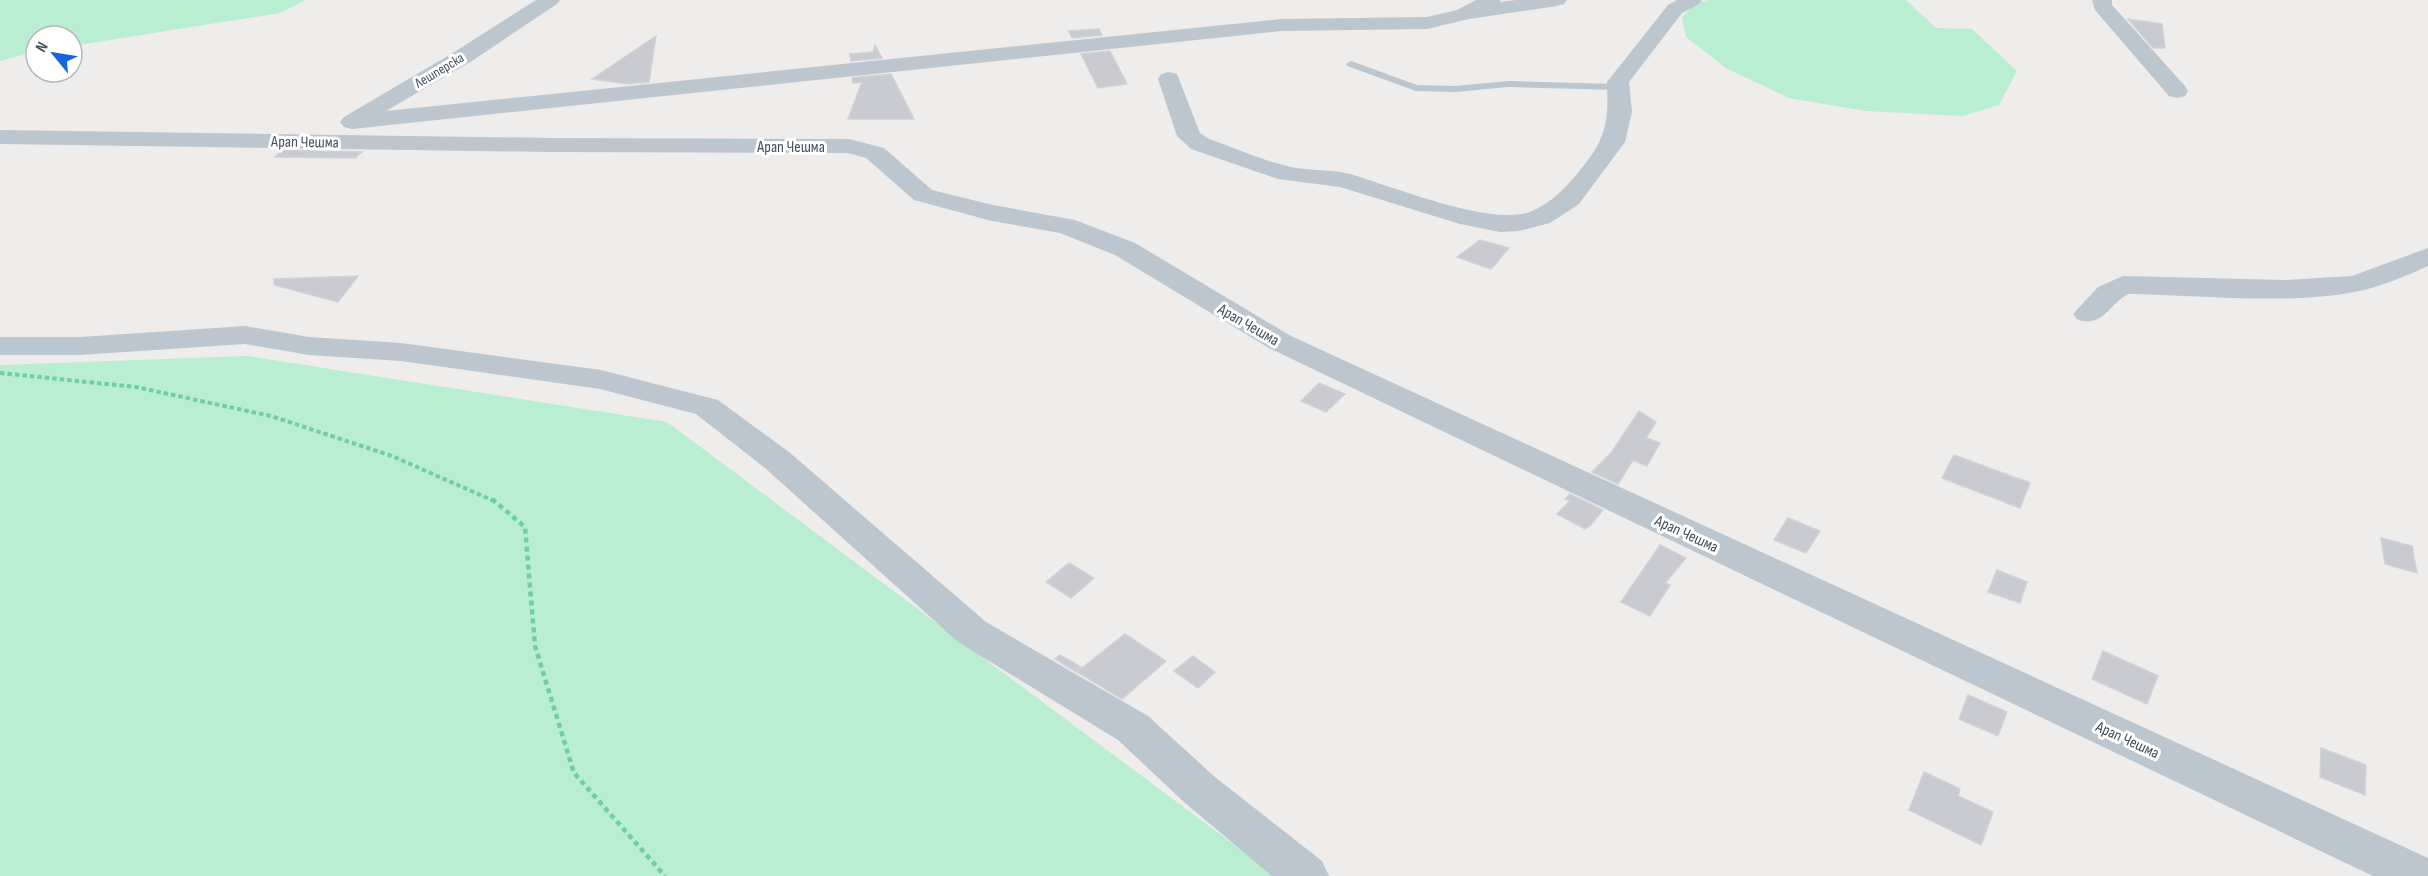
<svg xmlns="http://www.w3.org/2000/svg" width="2428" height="876" font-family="'Sofia Sans Condensed',sans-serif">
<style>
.green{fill:#b9efd0}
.building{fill:#c9cbd1;stroke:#d0d2d8;stroke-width:1.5}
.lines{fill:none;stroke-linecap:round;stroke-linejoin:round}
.path-far1{stroke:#71cda3;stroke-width:4;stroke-dasharray:4.5 3;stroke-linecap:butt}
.path{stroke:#71cda3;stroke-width:4.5;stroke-dasharray:5 4;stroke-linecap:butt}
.service{fill:#bcc6cf;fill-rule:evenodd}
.minor{fill:#bcc6cf;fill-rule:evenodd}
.labels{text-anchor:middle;stroke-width:6;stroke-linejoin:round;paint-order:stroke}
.far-street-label{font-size:14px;fill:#444f5a;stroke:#fff}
.street-label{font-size:16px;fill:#444f5a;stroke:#fff}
</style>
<rect width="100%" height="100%" fill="#efecec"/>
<path class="green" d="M0 0H305L280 13 72 46V36H36V51L0 61Z
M1708 0H1906L1936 28 1972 29 2017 71 1999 105 1963 116 1865 111 1789 98 1726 68 1686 37 1682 17 1695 4Z
M247 356 667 422 1276 876H0V365Z"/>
<path class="building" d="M2128 19 2162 24 2165 48H2153Z
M1099 29 1102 35 1072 38 1069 31Z
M656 36 649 82 628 84 592 79Z
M875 45 882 58 851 61 850 54 873 52Z
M1110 51 1127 84 1098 88 1081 54Z
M891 74 914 119H848L862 82 853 83 852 78Z
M282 150 362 152 355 158 275 157Z
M1480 240 1509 248 1491 269 1457 257Z
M358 276 338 302 274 285V279Z
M1319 383 1345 394 1326 412 1301 401Z
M1639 411 1656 422 1646 438 1660 443 1647 466 1633 460 1618 484 1592 472 1611 453Z
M1954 455 2030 483 2020 508 1942 478Z
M1570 494 1603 510 1590 526 1585 529 1557 514 1570 501 1565 499Z
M1788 518 1820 531 1806 553 1774 540Z
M2381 538 2412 546 2417 573 2385 564Z
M1660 545 1686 558 1665 583 1670 585 1650 616 1621 602Z
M1069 563 1094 578 1071 598 1046 582Z
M1997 570 2027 582 2020 603 1988 592Z
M1125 634 1166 661 1122 699 1077 672Z
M2103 651 2158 676 2147 704 2092 679Z
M1060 655 1081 667 1076 672 1055 659Z
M1193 656 1215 672 1198 688 1174 671Z
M1968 695 2007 712 1998 736 1959 719Z
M2321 748 2366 765 2365 795 2320 777Z
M1924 772 1960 789 1958 796 1993 812 1981 845 1909 810Z"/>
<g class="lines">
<path class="path-far1" d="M0 373 136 387 271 416 392 456 494 501"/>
<path class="path" d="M492 499 525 527 535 646 574 773 665 876"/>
<path class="service" d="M1351 61 1417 85 1455 86 1509 81 1617 84 1623 87 1617 90 1509 87 1455 92 1416 91 1347 66 1346 64Z"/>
<path class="minor" d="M536 0H560L557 4 472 61 386 111 1281 19 1427 17 1457 10 1476 0H1501L1499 2 1516 0H1567L1564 4 1557 6 1469 19 1427 29 1281 31 352 129 344 127 340 122 344 117 456 51Z
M1677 0H1702L1699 4 1682 13 1629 82 1632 112 1625 142 1579 204 1550 223 1519 231 1500 232 1460 224 1340 187 1278 179 1191 149 1177 136 1158 79 1161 74 1169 72 1177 74 1200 133 1209 139C1235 148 1263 161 1291 167 1310 171 1331 169 1350 174 1392 186 1493 228 1532 211 1551 203 1564 189 1577 174 1605 140 1609 126 1607 82L1668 5Z
M2092 0H2112V5L2185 86 2188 91 2185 96 2177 98 2169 96 2095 10Z
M0 130 552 138 849 139 884 148 932 190 993 205 1075 220 1135 243 1291 336 2428 858V876H2373L1269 348 1115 255 1060 233 992 221 914 200 866 158 848 153 552 152 0 144Z
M2428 248V266C2404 277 2380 287 2354 292 2287 305 2198 295 2128 294 2108 305 2104 327 2078 320L2073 314 2098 287 2123 276 2286 280 2352 276Z
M245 326 309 337 401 343 601 370 718 400 789 452 986 622 1148 716 1215 777 1322 861 1329 876H1272L1185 803 1118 740 958 642 765 468 696 414 600 389 401 361 309 355 245 344 80 355H0V337H80Z"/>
</g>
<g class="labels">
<g class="far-street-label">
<text transform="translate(439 70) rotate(-31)" y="5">Лешперска</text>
</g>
<g class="street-label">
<text transform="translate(305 141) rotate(1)" y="6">Арап Чешма</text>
<text x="791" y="152">Арап Чешма</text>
<text transform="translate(1249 324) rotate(30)" y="6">Арап Чешма</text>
<text transform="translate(1687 533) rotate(25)" y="6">Арап Чешма</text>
<text transform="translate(2128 739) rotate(25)" y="6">Арап Чешма</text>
</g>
</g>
<g transform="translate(54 54) rotate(300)"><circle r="28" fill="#ffffff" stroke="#b4b9bd" stroke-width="1.5"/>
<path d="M0-4.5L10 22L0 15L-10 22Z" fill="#1665df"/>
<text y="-9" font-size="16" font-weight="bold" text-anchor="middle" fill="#444f5a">N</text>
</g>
</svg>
